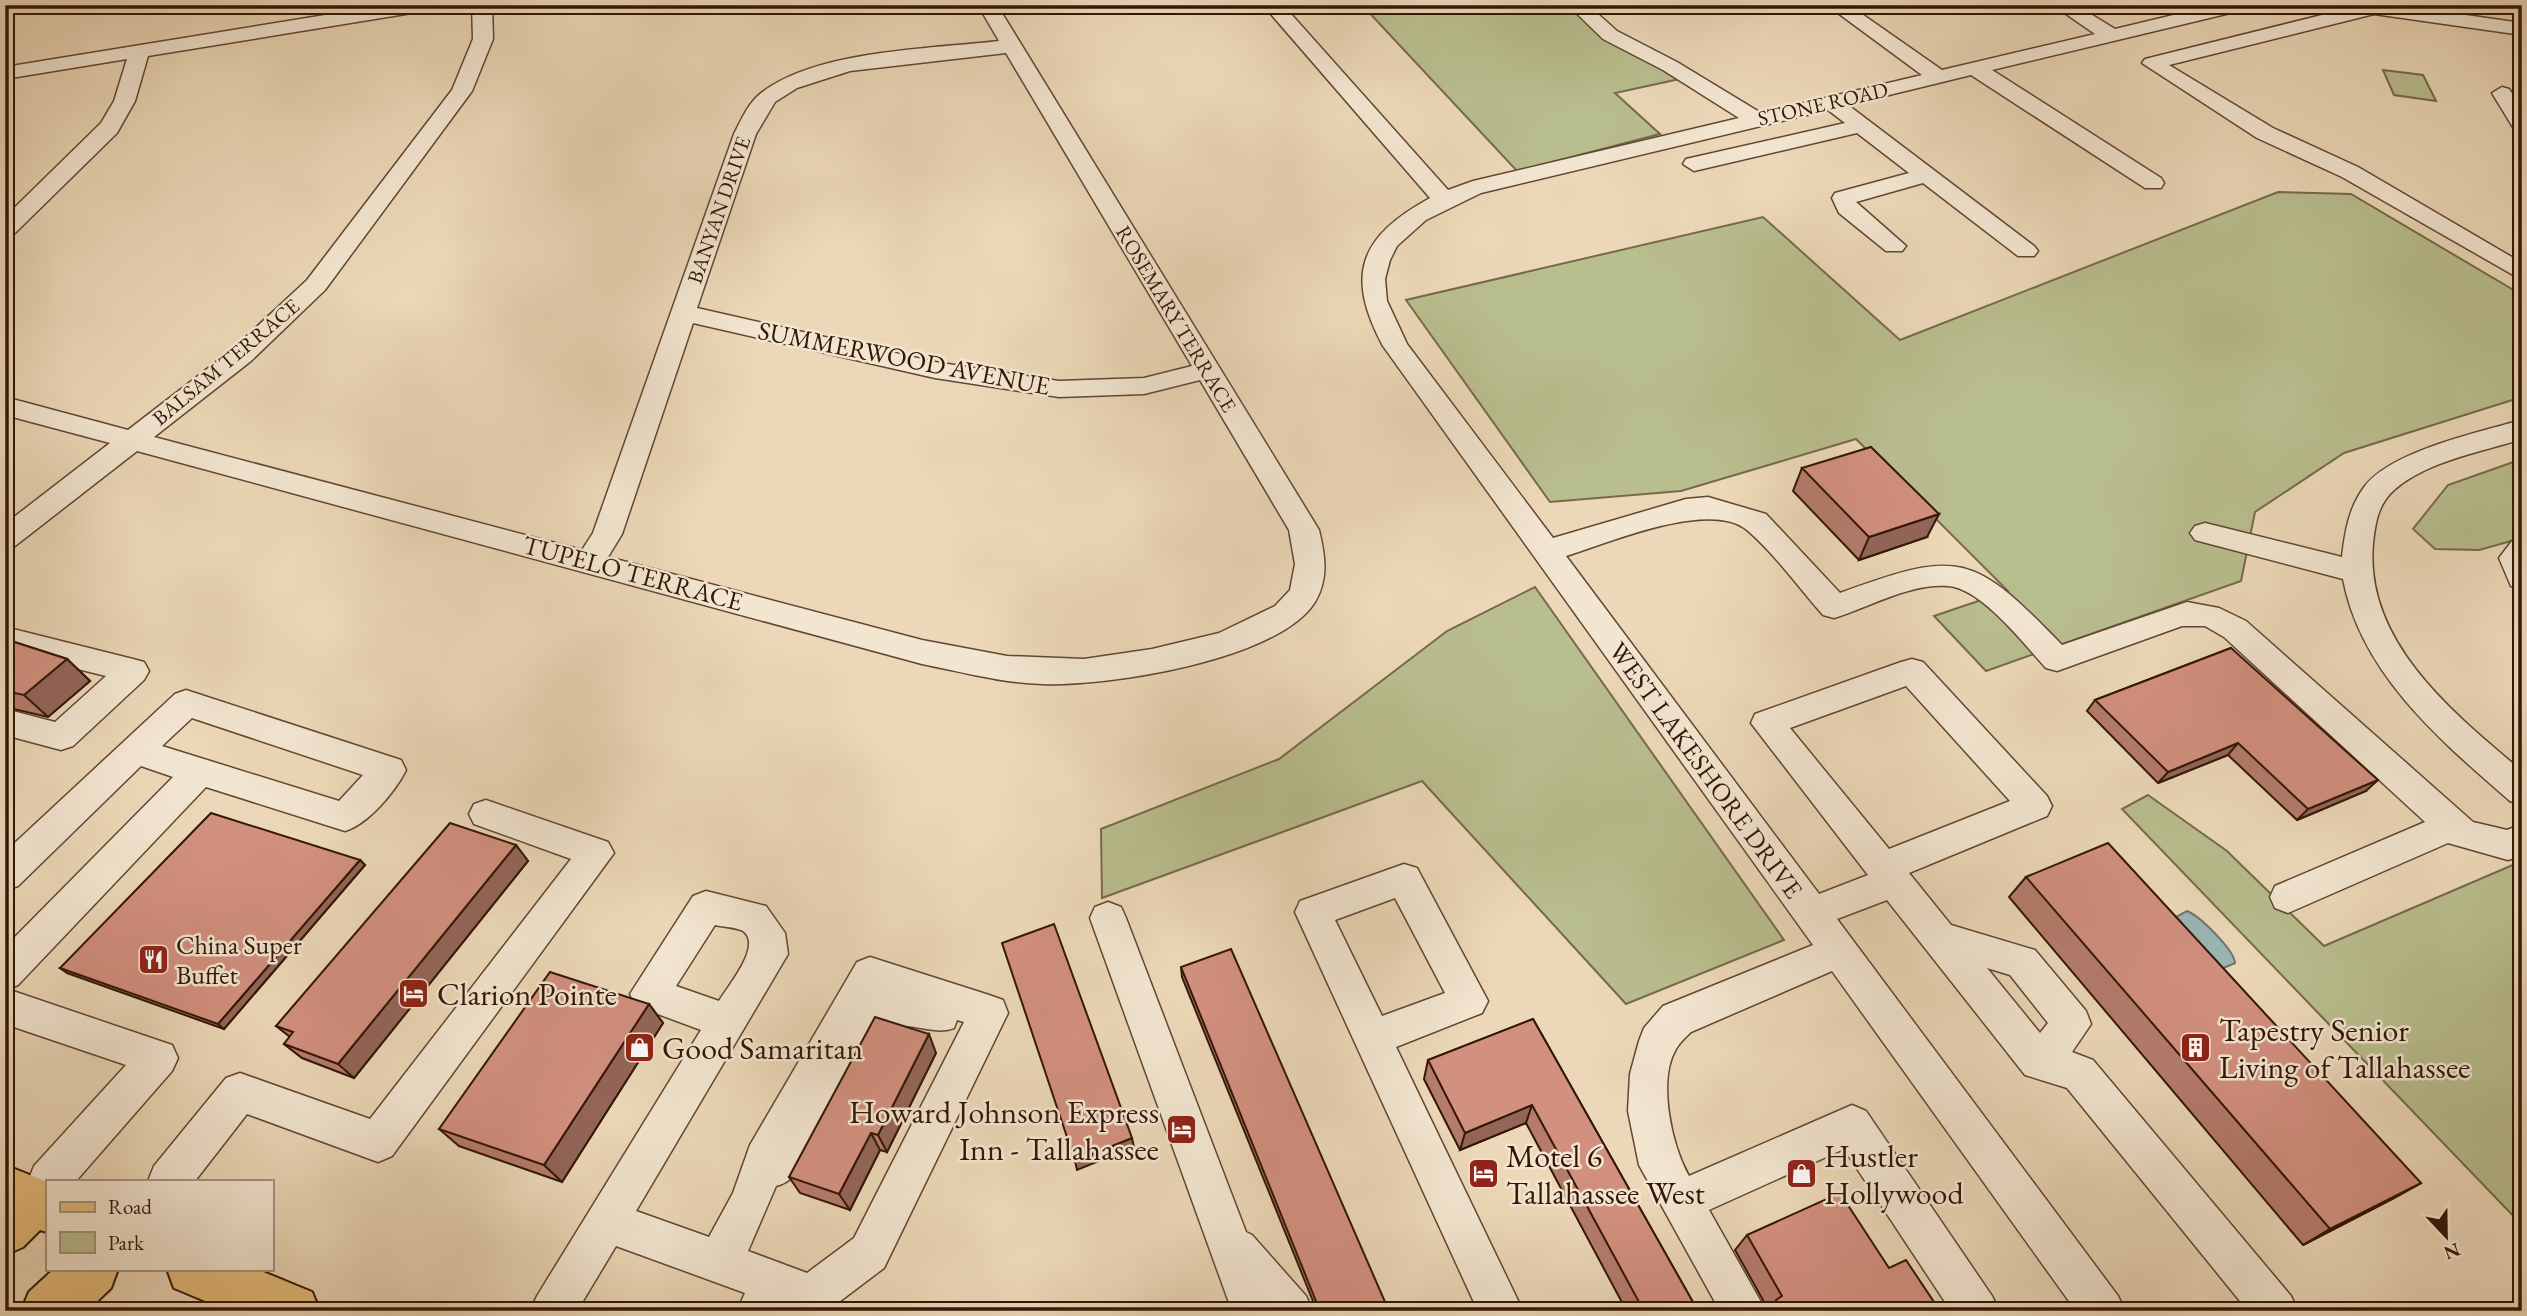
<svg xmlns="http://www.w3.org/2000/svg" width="2527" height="1316" font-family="'EB Garamond',serif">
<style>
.green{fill:#b9be8e;stroke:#766a4a;stroke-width:2}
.water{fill:#9bb8b7;stroke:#717770;stroke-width:2}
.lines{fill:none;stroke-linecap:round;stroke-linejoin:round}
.minor-casing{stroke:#614632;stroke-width:3}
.major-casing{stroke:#331606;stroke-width:4}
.path{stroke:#331606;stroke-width:5;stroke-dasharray:6 4.5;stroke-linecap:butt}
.minor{fill:#f3e6d1;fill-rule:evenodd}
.major{fill:#e6bc7c;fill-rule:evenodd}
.wall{fill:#b57c6d;stroke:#331606;stroke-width:2}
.shaded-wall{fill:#936559;stroke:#331606;stroke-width:2}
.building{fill:#d2907f;stroke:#331606;stroke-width:2}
.labels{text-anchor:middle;stroke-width:5;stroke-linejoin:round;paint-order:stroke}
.far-street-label{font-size:21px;fill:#331606;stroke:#f3e6d1}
.street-label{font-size:26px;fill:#331606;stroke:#f3e6d1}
.poi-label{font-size:26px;fill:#331606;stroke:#f3e6d1;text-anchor:start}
.near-poi-label{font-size:32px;fill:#331606;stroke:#f3e6d1;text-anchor:start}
</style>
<rect width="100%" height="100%" fill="#ecd8b8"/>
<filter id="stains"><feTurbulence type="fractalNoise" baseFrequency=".00286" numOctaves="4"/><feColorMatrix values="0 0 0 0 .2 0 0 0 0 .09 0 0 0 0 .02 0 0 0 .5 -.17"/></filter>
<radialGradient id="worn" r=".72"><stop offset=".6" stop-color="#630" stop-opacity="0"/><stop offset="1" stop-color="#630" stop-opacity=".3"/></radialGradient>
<path class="green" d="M1362 5H1593C1609 42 1666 55 1698 75L1615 93 1660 134 1517 171Z
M2383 70 2423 75 2436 101 2394 95Z
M2278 192 2351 194 2522 295V397L2344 453 2255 512 2241 581 1986 671 1934 616 2008 591 1856 439 1681 491 1550 502 1406 300 1763 217 1900 340Z
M2522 459V538L2479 550 2435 549 2413 529 2448 485Z
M1535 587 1784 940 1626 1004 1422 781 1102 898 1101 829 1279 759 1447 631Z
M2148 795 2227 851 2324 946 2522 861V1225L2122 809Z"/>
<path class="water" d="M2187 911C2200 916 2234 950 2235 963L2212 973 2172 919Z"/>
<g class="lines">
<defs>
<path id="minor" d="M387 5H433L424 11 148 56 135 101 117 133 13 235 5 237V217L101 123 114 101 127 59 5 79V67Z
M472 5H492L493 39 472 91 325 290 251 361 154 437 582 550 593 533 734 134C741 120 748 104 760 94 815 50 931 49 999 41L978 5H997L1319 530C1325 555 1329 578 1315 602 1279 660 1107 687 1042 684 1002 683 962 672 922 664L137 451 15 546 5 549V524L110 443 5 415V397L128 430 233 349 307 280 452 90 473 39ZM1006 53 1192 366 1144 378 1059 381 935 362 697 308 756 134 775 102 797 88 850 71ZM693 323 935 378 1059 397 1144 394 1200 380 1289 530 1295 564 1290 590 1275 606 1219 633 1152 649 1084 659 1007 656 922 640 608 557 622 534Z
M1263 5H1283L1448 190 1473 181 1739 118 1663 70 1603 39 1568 5H1588L1617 31 1677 62 1761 113 1922 75 1827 5H1849L1942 70 2095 34 2053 5H2076L2115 29 2215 5H2249L2247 9 1992 70 2161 178 2164 183 2161 188H2145L1971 75 1848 105 2034 246 2038 251 2034 256H2018L1923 183 1856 202 1906 246 1902 251H1886L1839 213 1832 198 1835 193 1909 173 1857 133 1694 171 1683 164 1686 159 1845 123 1828 110 1481 193 1426 220 1397 246 1390 260 1385 279 1387 301 1407 344 1553 538 1686 499 1708 497 1766 514 1840 593C1960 549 1973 553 2062 645L2187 602 2219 608 2246 621 2473 822 2507 830 2522 824 2520 856 2508 860 2448 843 2288 913 2275 908 2270 897 2275 886 2425 822 2224 637 2205 626H2182L2057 671 2046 668C2024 644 1981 588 1948 586 1910 583 1870 607 1834 618L1823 615C1799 588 1775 554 1747 530 1710 499 1608 543 1566 556L1819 894 1868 875 1751 723 1755 714 1901 662 1912 659 1923 662 2047 796 2052 806 2047 816 1909 873 1951 925 2035 950 2086 1011 2091 1024 2072 1052 2093 1060 2291 1296 2298 1311H2248L2067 1088 2025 1075 1887 900 1837 919 2118 1296 2125 1311H2076L1832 971 1691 1032C1686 1037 1680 1042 1676 1049 1657 1081 1672 1146 1689 1176L1852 1105 1866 1111 1992 1296 1999 1311H1951L1844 1149 1709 1210 1766 1311H1720L1639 1165 1628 1111 1630 1074 1639 1041 1644 1028 1663 1006 1813 945 1383 346C1345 275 1359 237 1430 198ZM1906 686 2010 801 1889 849 1790 728ZM1987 968 2010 975 2048 1023 2040 1033Z
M2362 5H2395L2522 23V35L2374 14 2169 65 2273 128 2358 167 2522 263V280L2342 177 2257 138 2142 63 2145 59Z
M2502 87 2509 89 2522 107V130L2514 129 2492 93Z
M2522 420V439C2481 452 2427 461 2394 490 2378 504 2375 524 2373 544 2364 642 2454 714 2522 771V805L2510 801C2440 740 2361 674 2343 579L2195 540 2190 533 2195 526 2205 523 2342 557C2345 531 2349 507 2365 486 2392 451 2479 432 2522 420Z
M2522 538V589L2511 586 2499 558 2512 541Z
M5 627 133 659 144 662 149 671 144 680 73 746 61 750 5 735V709L55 722 106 676 5 651Z
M186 690 401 760 406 770C395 792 368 824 345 831L206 787 18 985 7 989 172 1045 178 1058 172 1071 76 1181H47V1201L34 1196 28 1181 34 1166 126 1065 5 1024V947L173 777 141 766 18 886 5 890V852L175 694ZM192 718 363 775 339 801 162 746Z
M486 800 608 842 614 853 392 1156 378 1162 247 1114 195 1181H148L154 1166 226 1078 240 1073 370 1119 571 859 474 824 469 814 474 804Z
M1404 864 1417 868 1488 1001 1482 1013 1396 1047 1523 1311H1478L1295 912 1300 901ZM1395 898 1445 993 1382 1016 1335 920Z
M706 891 766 906 785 933 788 954 636 1211 709 1237 733 1193 750 1145 857 962 870 957 989 995 1003 1000 1008 1013 884 1268 827 1311H792L783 1307 781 1311H737L745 1293 616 1246 577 1311H530L537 1296 701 1030 636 1006 630 994 693 896ZM715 925C723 927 736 927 743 931 763 945 728 986 719 1001L676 986ZM957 1020 964 1022 854 1238 807 1273 748 1251 776 1186C813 1180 864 1065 883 1031 907 1017 929 1037 954 1028Z
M1108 902 1121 907 1126 918 1246 1232 1252 1235 1306 1296 1313 1311H1232L1090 918 1095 907Z"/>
<path id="major" d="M5 1165 47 1182V1232L40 1230 23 1247 5 1255Z
M54 1269H118L111 1288 87 1311H21L29 1292Z
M167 1269H256L312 1292 320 1311H229L174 1288Z"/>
</defs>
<use href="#minor" class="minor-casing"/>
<use href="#major" class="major-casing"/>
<path class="path" d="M2138 1304 2149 1311"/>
<use href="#minor" class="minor"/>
<use href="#major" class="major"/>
</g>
<path class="wall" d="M1802 468 1927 537 1859 560 1793 491Z
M5 639 67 659 90 681 48 717 5 707Z
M2231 648 2366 791 2297 820 2228 755 2158 783 2087 711 2095 700Z
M516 845 528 861 354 1078 302 1058 284 1044 290 1037 276 1026Z
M360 860 365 865 224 1029 67 973 60 968Z
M2026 877 2421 1183 2392 1199 2303 1245 2009 897Z
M1181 967 1389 1311H1317L1182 977Z
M649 1004 663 1023 562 1182 459 1146 439 1129Z
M1533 1019 1698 1311 1625 1308 1526 1123 1460 1150 1424 1079 1428 1060Z
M936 1053 887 1152 880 1150 850 1210 800 1193 789 1177Z
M1747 1235 1889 1268 1940 1311H1766L1768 1309 1735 1250Z"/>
<path class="shaded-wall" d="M1939 514 1927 537 1859 560 1869 537Z
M67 659 90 681 48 717 24 695Z
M2238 743 2228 755 2158 783 2168 772Z
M2378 780 2366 791 2297 820 2308 809Z
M516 845 528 861 354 1078 338 1064Z
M360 860 365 865 224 1029 218 1024Z
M649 1004 663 1023 562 1182 544 1165Z
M929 1034 936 1053 887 1152 878 1135Z
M1532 1105 1526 1123 1460 1150 1465 1133Z
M871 1133 880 1150 850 1210 839 1194Z
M1132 1138 1134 1147 1077 1170 1075 1161Z
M2421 1183 2392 1199 2303 1245 2330 1229Z"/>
<path class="building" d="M1871 447 1939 514 1869 537 1802 468Z
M5 639 67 659 24 695 5 691Z
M2231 648 2378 780 2308 809 2238 743 2168 772 2095 700Z
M211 813 360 860 218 1024 60 968Z
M450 823 516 845 338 1064 284 1044 293 1032 276 1026Z
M2108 843 2421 1183 2330 1229 2026 877Z
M1054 924 1132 1138 1075 1161 1002 943Z
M1231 949 1389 1311H1320L1181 967Z
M550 972 649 1004 544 1165 439 1129Z
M875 1017 929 1034 878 1135 871 1133 839 1194 789 1177Z
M1533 1019 1698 1311H1619L1639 1302 1532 1105 1465 1133 1428 1060Z
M1840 1193 1889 1268 1906 1260 1940 1311H1783L1776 1300 1782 1296 1747 1235Z"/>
<defs>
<symbol id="restaurant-square" viewBox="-11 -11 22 22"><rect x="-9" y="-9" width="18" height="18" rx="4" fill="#8f2418" stroke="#f3e6d1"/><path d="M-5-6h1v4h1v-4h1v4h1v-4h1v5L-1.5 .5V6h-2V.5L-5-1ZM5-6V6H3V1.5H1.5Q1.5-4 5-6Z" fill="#fff"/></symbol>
<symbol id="hotel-square" viewBox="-11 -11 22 22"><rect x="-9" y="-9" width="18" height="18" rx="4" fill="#8f2418" stroke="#f3e6d1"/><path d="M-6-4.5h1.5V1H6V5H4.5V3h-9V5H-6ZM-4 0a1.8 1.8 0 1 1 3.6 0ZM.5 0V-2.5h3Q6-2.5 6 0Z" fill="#fff"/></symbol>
<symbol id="shop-square" viewBox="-11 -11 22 22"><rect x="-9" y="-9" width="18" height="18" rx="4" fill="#8f2418" stroke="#f3e6d1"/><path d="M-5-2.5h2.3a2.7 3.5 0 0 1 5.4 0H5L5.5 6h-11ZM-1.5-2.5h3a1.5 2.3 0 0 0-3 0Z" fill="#fff"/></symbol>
<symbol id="building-square" viewBox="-11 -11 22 22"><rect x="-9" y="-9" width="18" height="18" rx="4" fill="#8f2418" stroke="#f3e6d1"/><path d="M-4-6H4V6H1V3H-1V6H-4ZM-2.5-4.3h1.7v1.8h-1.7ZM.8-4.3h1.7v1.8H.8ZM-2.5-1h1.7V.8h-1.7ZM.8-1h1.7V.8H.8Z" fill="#fff"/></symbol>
</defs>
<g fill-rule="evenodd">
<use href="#restaurant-square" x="136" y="942" width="35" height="35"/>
<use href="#hotel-square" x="396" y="976" width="35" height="35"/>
<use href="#shop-square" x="622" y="1030" width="35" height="35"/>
<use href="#building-square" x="2178" y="1030" width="35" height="35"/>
<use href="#hotel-square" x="1164" y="1112" width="35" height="35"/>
<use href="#hotel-square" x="1466" y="1156" width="35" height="35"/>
<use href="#shop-square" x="1784" y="1156" width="35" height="35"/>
</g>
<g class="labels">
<g class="far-street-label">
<text transform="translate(1823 104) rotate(-13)" y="7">STONE ROAD</text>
<text transform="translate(719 210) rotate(-71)" y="7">BANYAN DRIVE</text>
<text transform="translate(1176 319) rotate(59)" y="7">ROSEMARY TERRACE</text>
<text transform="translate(226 362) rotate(-40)" y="7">BALSAM TERRACE</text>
</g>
<g class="street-label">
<text transform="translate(904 358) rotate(11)" y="9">SUMMERWOOD AVENUE</text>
<text transform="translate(633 573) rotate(15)" y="9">TUPELO TERRACE</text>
<text transform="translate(1706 770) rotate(54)" y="9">WEST LAKESHORE DRIVE</text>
</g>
<g class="poi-label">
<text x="176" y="954">China Super<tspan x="176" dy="30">Buffet</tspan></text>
</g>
<g class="near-poi-label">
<text x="437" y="1005">Clarion Pointe</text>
<text x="2219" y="1041">Tapestry Senior<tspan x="2219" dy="37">Living of Tallahassee</tspan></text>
<text x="662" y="1059">Good Samaritan</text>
<text x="1159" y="1123" text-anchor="end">Howard Johnson Express<tspan x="1159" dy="37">Inn - Tallahassee</tspan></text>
<text x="1506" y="1167">Motel 6<tspan x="1506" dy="37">Tallahassee West</tspan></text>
<text x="1824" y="1167">Hustler<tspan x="1824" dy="37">Hollywood</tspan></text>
</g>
</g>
<rect width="2527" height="1316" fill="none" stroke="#ecd8b8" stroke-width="28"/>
<rect x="7" y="7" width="2513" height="1302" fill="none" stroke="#331606" stroke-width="3.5"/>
<rect x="14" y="14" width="2499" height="1288" fill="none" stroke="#331606" stroke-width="2"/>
<rect x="46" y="1180" width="228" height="91" fill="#f3e6d1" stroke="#a69380" stroke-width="2"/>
<rect x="60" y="1202" width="35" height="10" fill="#e6bc7c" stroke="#a69380" stroke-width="2"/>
<text x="108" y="1214" font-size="21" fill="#331606">Road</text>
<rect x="60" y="1232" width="35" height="21" fill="#b9be8e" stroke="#a69380" stroke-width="2"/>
<text x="108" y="1250" font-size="21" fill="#331606">Park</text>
<g transform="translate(2446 1236) rotate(158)" stroke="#f3e6d1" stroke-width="5" paint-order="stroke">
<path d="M0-5L12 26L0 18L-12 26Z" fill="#331606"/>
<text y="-10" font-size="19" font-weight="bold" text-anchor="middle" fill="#331606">N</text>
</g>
<rect width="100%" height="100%" filter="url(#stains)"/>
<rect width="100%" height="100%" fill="url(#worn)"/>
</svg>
